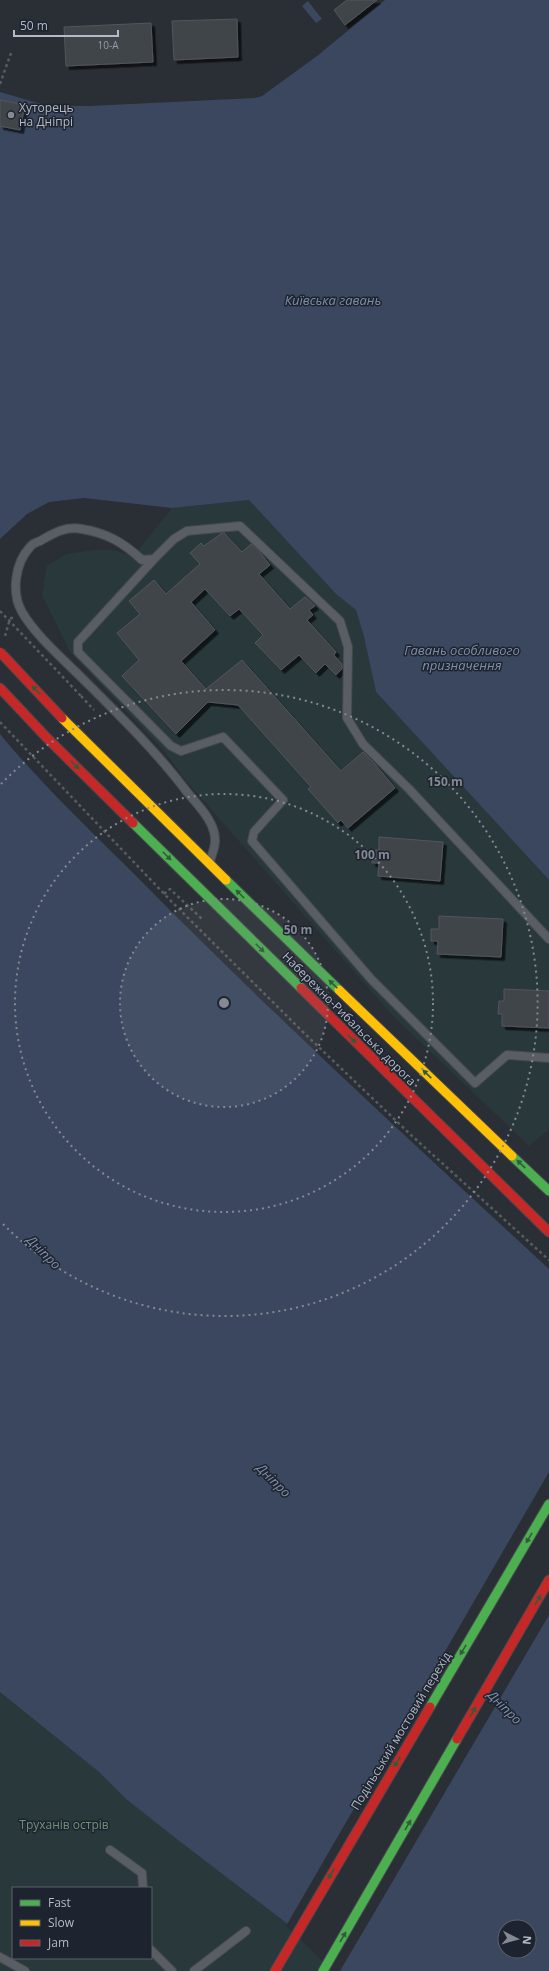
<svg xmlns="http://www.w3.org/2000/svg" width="549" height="1971" font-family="'Open Sans',sans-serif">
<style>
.green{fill:#28383b;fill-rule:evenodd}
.water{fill:#3a475e;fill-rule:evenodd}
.pier{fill:#2a2e35}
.building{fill:#41444a;stroke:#52565d;filter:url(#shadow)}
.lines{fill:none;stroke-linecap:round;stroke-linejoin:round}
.lane-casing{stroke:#46494e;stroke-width:10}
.fast-casing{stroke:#46494e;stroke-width:11}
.slow-casing{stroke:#46494e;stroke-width:11}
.jam-casing{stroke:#46494e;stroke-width:11}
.path{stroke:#575c61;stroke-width:2.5;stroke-dasharray:3 3;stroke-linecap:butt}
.lane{stroke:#595d64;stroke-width:8}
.fast{stroke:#4caf50;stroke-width:9}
.slow{stroke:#ffc107;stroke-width:9}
.jam{stroke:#c62828;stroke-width:9}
.jam-bridge-casing{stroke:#46494e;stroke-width:11;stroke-linecap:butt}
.path-bridge{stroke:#575c61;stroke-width:2.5;stroke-dasharray:3 3;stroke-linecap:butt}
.jam-bridge{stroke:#c62828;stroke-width:9}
.oneway{fill:#305c3c}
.ring{fill:none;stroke:#848993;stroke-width:2;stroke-dasharray:2 4}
.poi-dot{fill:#848993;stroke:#1e242f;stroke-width:1.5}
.labels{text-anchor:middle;stroke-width:3;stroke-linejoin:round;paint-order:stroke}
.number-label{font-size:10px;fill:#979ca7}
.poi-label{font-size:12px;fill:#b4bac6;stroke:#1e242f;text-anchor:start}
.street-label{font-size:12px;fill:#b4bac6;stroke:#1e242f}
.park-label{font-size:12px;fill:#6d9578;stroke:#1e242f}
.water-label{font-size:13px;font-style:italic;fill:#7e8fab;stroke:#1e242f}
.centre{fill:#848993;stroke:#1e242f;stroke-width:2}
.ring-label{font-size:12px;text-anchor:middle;font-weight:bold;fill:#848993;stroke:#1e242f;stroke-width:3;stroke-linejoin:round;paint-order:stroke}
</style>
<defs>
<filter id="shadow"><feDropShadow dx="3.5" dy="3.5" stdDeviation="0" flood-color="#0009"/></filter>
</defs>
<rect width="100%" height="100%" fill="#2a2e35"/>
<path class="green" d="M249 500 336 594 356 610 364 637 376 692 549 880V1129L529 1146 394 1017 186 781 165 752 70 652 42 595 47 565 67 554 93 550H113L133 556 172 508Z
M0 1692 99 1772 126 1799 285 1922 336 1971H0ZM13 1888H151V1958H13Z"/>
<path class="water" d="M385 0H549V880L376 692 364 637 356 610 336 594 249 500 172 508 84 498 49 502 27 514 0 539V92L48 106H89L255 98 262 96 317 56Z
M308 1 322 19 316 23 302 6Z
M0 734C47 791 103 842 155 895 283 1024 416 1146 549 1269V1971H336L285 1922 178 1840 126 1799 99 1772 0 1692ZM505 1927H529V1951H505Z"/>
<path class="pier" d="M549 1472V1615L340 1971H333L286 1926Z"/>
<path class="building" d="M347 0H377L345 25 334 10Z
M237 19 238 57 174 60 172 21Z
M151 23 153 62 66 66 64 27Z
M0 100 25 105 20 130 0 126Z
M222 533H224L242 552 251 544 257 549 270 565 259 574 290 609 305 597 315 606 309 610 313 615 307 620 336 652 334 655 342 664V669L336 675 325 664 316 673 299 655 281 670 255 643 263 635 239 609 230 616 205 589 191 602 215 630 181 661 206 689 242 660 341 771 363 752 374 763 395 788 348 828 341 820 338 823 308 789 311 787 238 705 208 702 176 734 122 676 139 660 117 633 140 614 129 601 154 580 166 594 200 564 190 553 201 543 204 546Z
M379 837 443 842 440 881 378 876 379 863H372L373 850H379Z
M439 916 503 919 501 957 437 954 438 941H431V929H439Z
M504 989 549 991V1028L502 1026V1014H498L499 1001H504Z"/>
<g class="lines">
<defs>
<path id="lane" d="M154 559 78 642V652L171 746 181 751 223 737 283 800 254 832 252 841 371 979 475 1083 507 1055 549 1058
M210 861C213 851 217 843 214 832 210 817 197 804 187 792 157 752 119 715 83 679 63 659 36 636 22 612 11 593 15 563 30 547 32 544 37 542 40 541 54 533 65 526 82 529 107 533 124 543 142 560L154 559 174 539 187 531 240 526 340 621 348 647 347 718 363 744 409 789 549 939
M110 1850 142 1873 143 1888
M151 1950 172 1971
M0 1957 25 1971
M194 1971 246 1931"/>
<path id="fast" d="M133 823 301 988
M226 880 339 990
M512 1156 549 1191
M430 1707 549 1504
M323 1971 457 1739"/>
<path id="slow" d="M62 718 226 880
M339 990 512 1156"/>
<path id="jam" d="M0 688 47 738 133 823
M301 988 549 1232
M457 1739 549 1580
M275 1971 430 1707"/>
</defs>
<use href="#lane" class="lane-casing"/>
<use href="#fast" class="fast-casing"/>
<use href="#slow" class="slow-casing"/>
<use href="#jam" class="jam-casing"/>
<path class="path" d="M0 84 11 53
M5 636 10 619 13 617
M81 696 94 710
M0 722 171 901 304 1033 411 1135 549 1260
M164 894 170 889 203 920"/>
<use href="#lane" class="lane"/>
<use href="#fast" class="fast"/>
<use href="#slow" class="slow"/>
<use href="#jam" class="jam"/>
<defs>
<path id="jam-bridge" d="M0 652 62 718"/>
</defs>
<use href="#jam-bridge" class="jam-bridge-casing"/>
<path class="path-bridge" d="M0 611 81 696"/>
<use href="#jam-bridge" class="jam-bridge"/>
</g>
<defs><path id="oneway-solid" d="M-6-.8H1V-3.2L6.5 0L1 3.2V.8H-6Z"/></defs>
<g class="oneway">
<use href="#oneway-solid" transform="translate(36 690) rotate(-133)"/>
<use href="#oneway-solid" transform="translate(75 765) rotate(45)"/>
<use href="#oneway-solid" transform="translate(167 856) rotate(45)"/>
<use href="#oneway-solid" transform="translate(240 894) rotate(-135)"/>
<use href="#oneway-solid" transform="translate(260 948) rotate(45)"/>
<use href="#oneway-solid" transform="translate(333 984) rotate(-136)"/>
<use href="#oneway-solid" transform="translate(352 1039) rotate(45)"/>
<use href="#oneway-solid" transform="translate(427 1074) rotate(-136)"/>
<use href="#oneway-solid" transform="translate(521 1164) rotate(-136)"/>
<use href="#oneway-solid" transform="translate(529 1538) rotate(121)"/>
<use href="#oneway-solid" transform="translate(538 1600) rotate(-60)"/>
<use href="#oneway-solid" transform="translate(463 1650) rotate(121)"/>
<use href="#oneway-solid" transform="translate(473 1712) rotate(-60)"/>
<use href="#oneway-solid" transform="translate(397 1762) rotate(121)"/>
<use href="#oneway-solid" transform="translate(408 1825) rotate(-60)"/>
<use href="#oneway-solid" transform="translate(331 1874) rotate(121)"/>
<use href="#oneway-solid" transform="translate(343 1937) rotate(-60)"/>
</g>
<circle cx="224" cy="1003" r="104" fill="#848993" fill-opacity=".12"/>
<g class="ring">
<circle cx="224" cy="1003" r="104"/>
<circle cx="224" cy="1003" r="209"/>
<path d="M1 784A313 313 0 1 1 1 1222"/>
</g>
<circle class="poi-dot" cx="11" cy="115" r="4"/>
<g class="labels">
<g class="number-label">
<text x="108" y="49">10-А</text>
</g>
<g class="poi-label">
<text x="19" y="112">Хуторець<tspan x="19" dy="14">на Дніпрі</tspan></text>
</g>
<g class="street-label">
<text transform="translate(349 1019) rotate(45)" y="4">Набережно-Рибальська дорога</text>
<text transform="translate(401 1731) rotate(-59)" y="4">Подільський мостовий перехід</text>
</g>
<g class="park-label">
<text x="64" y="1829">Труханів острів</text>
</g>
<g class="water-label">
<text x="333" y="305">Київська гавань</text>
<text x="462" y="655">Гавань особливого<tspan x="462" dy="15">призначення</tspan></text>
<text transform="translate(44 1252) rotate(45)" y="5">Дніпро</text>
<text transform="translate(274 1480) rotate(45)" y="5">Дніпро</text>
<text transform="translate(505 1707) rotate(45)" y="5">Дніпро</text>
</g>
</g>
<circle cx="224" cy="1003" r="6" class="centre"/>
<g class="ring-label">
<text x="445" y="786">150 m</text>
<text x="372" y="859">100 m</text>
<text x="298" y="934">50 m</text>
</g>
<rect x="12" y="1887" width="140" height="72" fill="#1e242f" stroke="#5a606b"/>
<rect x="20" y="1900" width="20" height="6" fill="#4caf50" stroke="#5a606b"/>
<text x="48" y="1907" font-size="12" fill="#b4bac6">Fast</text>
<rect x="20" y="1920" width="20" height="6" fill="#ffc107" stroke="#5a606b"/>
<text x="48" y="1927" font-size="12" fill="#b4bac6">Slow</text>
<rect x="20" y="1940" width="20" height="6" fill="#c62828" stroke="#5a606b"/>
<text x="48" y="1947" font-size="12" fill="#b4bac6">Jam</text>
<g transform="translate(517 1939) rotate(96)"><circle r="19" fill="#1e242f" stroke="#5a606b"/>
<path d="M0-3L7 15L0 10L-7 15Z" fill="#848993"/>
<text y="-6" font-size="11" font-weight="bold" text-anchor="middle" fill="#b4bac6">N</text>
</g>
<path d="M14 30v6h104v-6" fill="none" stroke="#b4bac6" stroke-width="2"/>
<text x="20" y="30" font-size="12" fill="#b4bac6" stroke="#1e242f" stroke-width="3" paint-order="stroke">50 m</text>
</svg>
